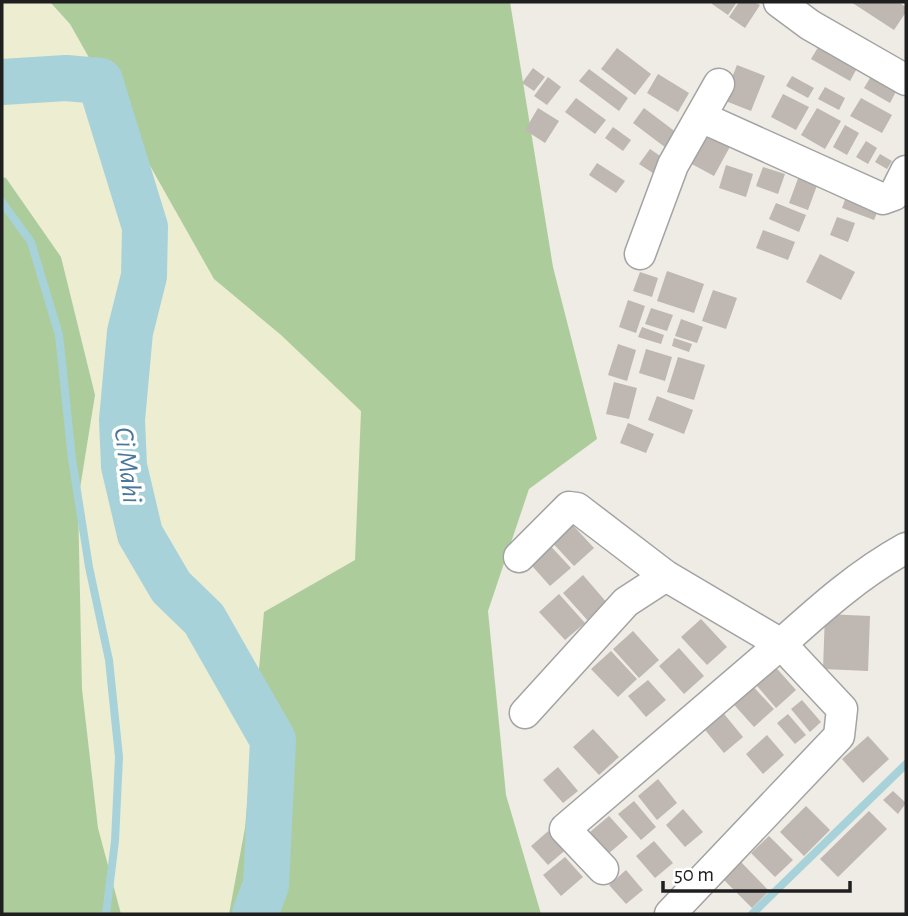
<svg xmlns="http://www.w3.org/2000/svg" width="908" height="916" font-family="'Alegreya Sans',sans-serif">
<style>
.farmland{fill:#ecedd1}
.forest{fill:#adcc9c}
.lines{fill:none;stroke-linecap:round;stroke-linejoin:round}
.stream{stroke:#a8d2da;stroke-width:8}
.river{stroke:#a8d2da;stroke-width:46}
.building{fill:#bfb7b2}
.minor-casing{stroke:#a3a3a3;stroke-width:33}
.minor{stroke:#fff;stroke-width:30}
.labels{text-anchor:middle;stroke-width:7;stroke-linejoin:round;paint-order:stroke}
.water-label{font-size:28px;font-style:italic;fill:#49779b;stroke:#fff}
</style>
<rect width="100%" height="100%" fill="#efebe5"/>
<path class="farmland" d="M2 2H50L70 24 214 279 281 335 361 410 355 560 264 612 245 828 229 914H121L98 828 82 689 78 501 95 395 61 257 6 178 2 177Z"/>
<path class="forest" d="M50 2H510L553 267 597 439 529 489 488 611 506 795 541 914H229L245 828 264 612 355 560 361 411 281 335 214 279 70 24Z
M2 177 6 178 61 257 95 395 78 501 82 689 98 828 121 914H2Z"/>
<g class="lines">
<path class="stream" d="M2 202 31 242 59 335 72 459 89 567 109 660 119 757 115 841 106 914
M752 914 906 764"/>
<path class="river" d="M2 82 66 78 100 81 145 227 144 276 130 332 122 420 124 466 140 534 171 587 204 619 273 740 266 885 255 914"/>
</g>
<path class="building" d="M713 2H737L728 15 712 4Z
M739 2H754L760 5 745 28 729 17Z
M851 2H898L906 7V12L894 30Z
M823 39 861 61 850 81 811 59Z
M617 48 651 74 635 95 601 69Z
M737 65 765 76 751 111 723 100Z
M533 68 545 77 534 91 522 83Z
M589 69 628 98 619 111 579 81Z
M873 73 898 88 890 103 864 88Z
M658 74 689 93 678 112 647 93Z
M792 76 814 88 808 98 786 86Z
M548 77 561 87 547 105 534 96Z
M825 87 845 98 839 110 818 99Z
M783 94 809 107 796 130 771 117Z
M576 98 606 120 595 134 565 112Z
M861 98 892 115 882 133 850 116Z
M538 108 559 121 545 143 525 130Z
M644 108 681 136 670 151 633 123Z
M817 108 841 121 825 149 801 135Z
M845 125 859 133 847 155 833 147Z
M613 127 631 140 623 151 605 138Z
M706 129 732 143 714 176 688 162Z
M866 141 877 148 868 164 856 157Z
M650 149 669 162 659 177 639 164Z
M880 154 892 161 887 169 875 162Z
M597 163 625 181 616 193 589 175Z
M726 165 753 174 746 197 719 188Z
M763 167 785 174 778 194 756 186Z
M800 173 819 180 808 210 789 203Z
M848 191 881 203 874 220 842 208Z
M776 203 806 215 799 232 769 219Z
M837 217 855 223 848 242 830 235Z
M763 230 795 242 788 260 756 248Z
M820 254 855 272 841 300 806 282Z
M667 271 704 284 694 313 657 301Z
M640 272 658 278 652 297 633 291Z
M713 290 737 298 726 329 702 321Z
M628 300 645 306 636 333 619 327Z
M651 308 673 315 667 331 645 324Z
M681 319 703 327 697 343 675 336Z
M642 327 664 335 661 344 638 337Z
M674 338 692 344 689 352 672 346Z
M618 344 636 350 627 381 608 375Z
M646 349 672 357 665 381 639 373Z
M678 357 705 365 694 400 667 392Z
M614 382 637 388 629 419 606 414Z
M657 396 693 410 684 434 648 420Z
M628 423 654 434 646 453 620 443Z
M568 520 594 548 574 566 548 538Z
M545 540 571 568 550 586 525 558Z
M583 575 608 604 589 622 563 593Z
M559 594 585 623 565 640 539 612Z
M825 614 870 616 868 671 823 669Z
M701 619 727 647 707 665 681 637Z
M633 631 659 660 639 678 613 649Z
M679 648 704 676 684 694 659 666Z
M611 651 637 679 618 697 591 669Z
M771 662 796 690 776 708 751 679Z
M648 680 666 700 646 717 628 696Z
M748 681 774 709 754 727 728 698Z
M802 700 821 722 810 732 791 709Z
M720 709 743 737 724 753 701 725Z
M788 714 806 735 795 744 777 723Z
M593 729 619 757 599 775 573 747Z
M767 735 784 755 763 774 746 754Z
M868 736 889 759 863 783 842 759Z
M558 767 578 791 563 803 543 780Z
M658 779 677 803 657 820 638 796Z
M893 791 906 803 898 814 883 800Z
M634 801 656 827 641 840 618 814Z
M806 806 830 830 804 856 780 832Z
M683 809 703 832 685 847 666 825Z
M869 811 887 829 838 877 820 859Z
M609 816 628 837 608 854 590 832Z
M553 827 569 847 548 865 531 846Z
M769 836 793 860 775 877 751 853Z
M654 841 673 863 655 878 636 856Z
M565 857 583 877 561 896 543 875Z
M741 862 769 891 752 908 723 879Z
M626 870 643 890 626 904 609 885Z"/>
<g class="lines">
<defs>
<path id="minor" d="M779 2 810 25 906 80
M701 117 883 199 894 195 906 171
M640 254 673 165 719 84
M519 557 569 507 577 508 666 576 781 644C821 608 859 574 906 548
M525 713 626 602 666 576
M603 869 565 829 781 644 842 709 839 736 670 914"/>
</defs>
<use href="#minor" class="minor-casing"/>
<use href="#minor" class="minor"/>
</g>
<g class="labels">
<g class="water-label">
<text transform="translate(129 465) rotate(83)" y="10">Ci Mahi</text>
</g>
</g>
<rect width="908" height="916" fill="none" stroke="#1f1f1f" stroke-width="7"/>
<path d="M663 881v10h187v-10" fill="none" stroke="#1f1f1f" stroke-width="3.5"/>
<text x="674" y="881" font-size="21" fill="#1f1f1f" stroke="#ffffff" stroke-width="5" paint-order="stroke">50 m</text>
</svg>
